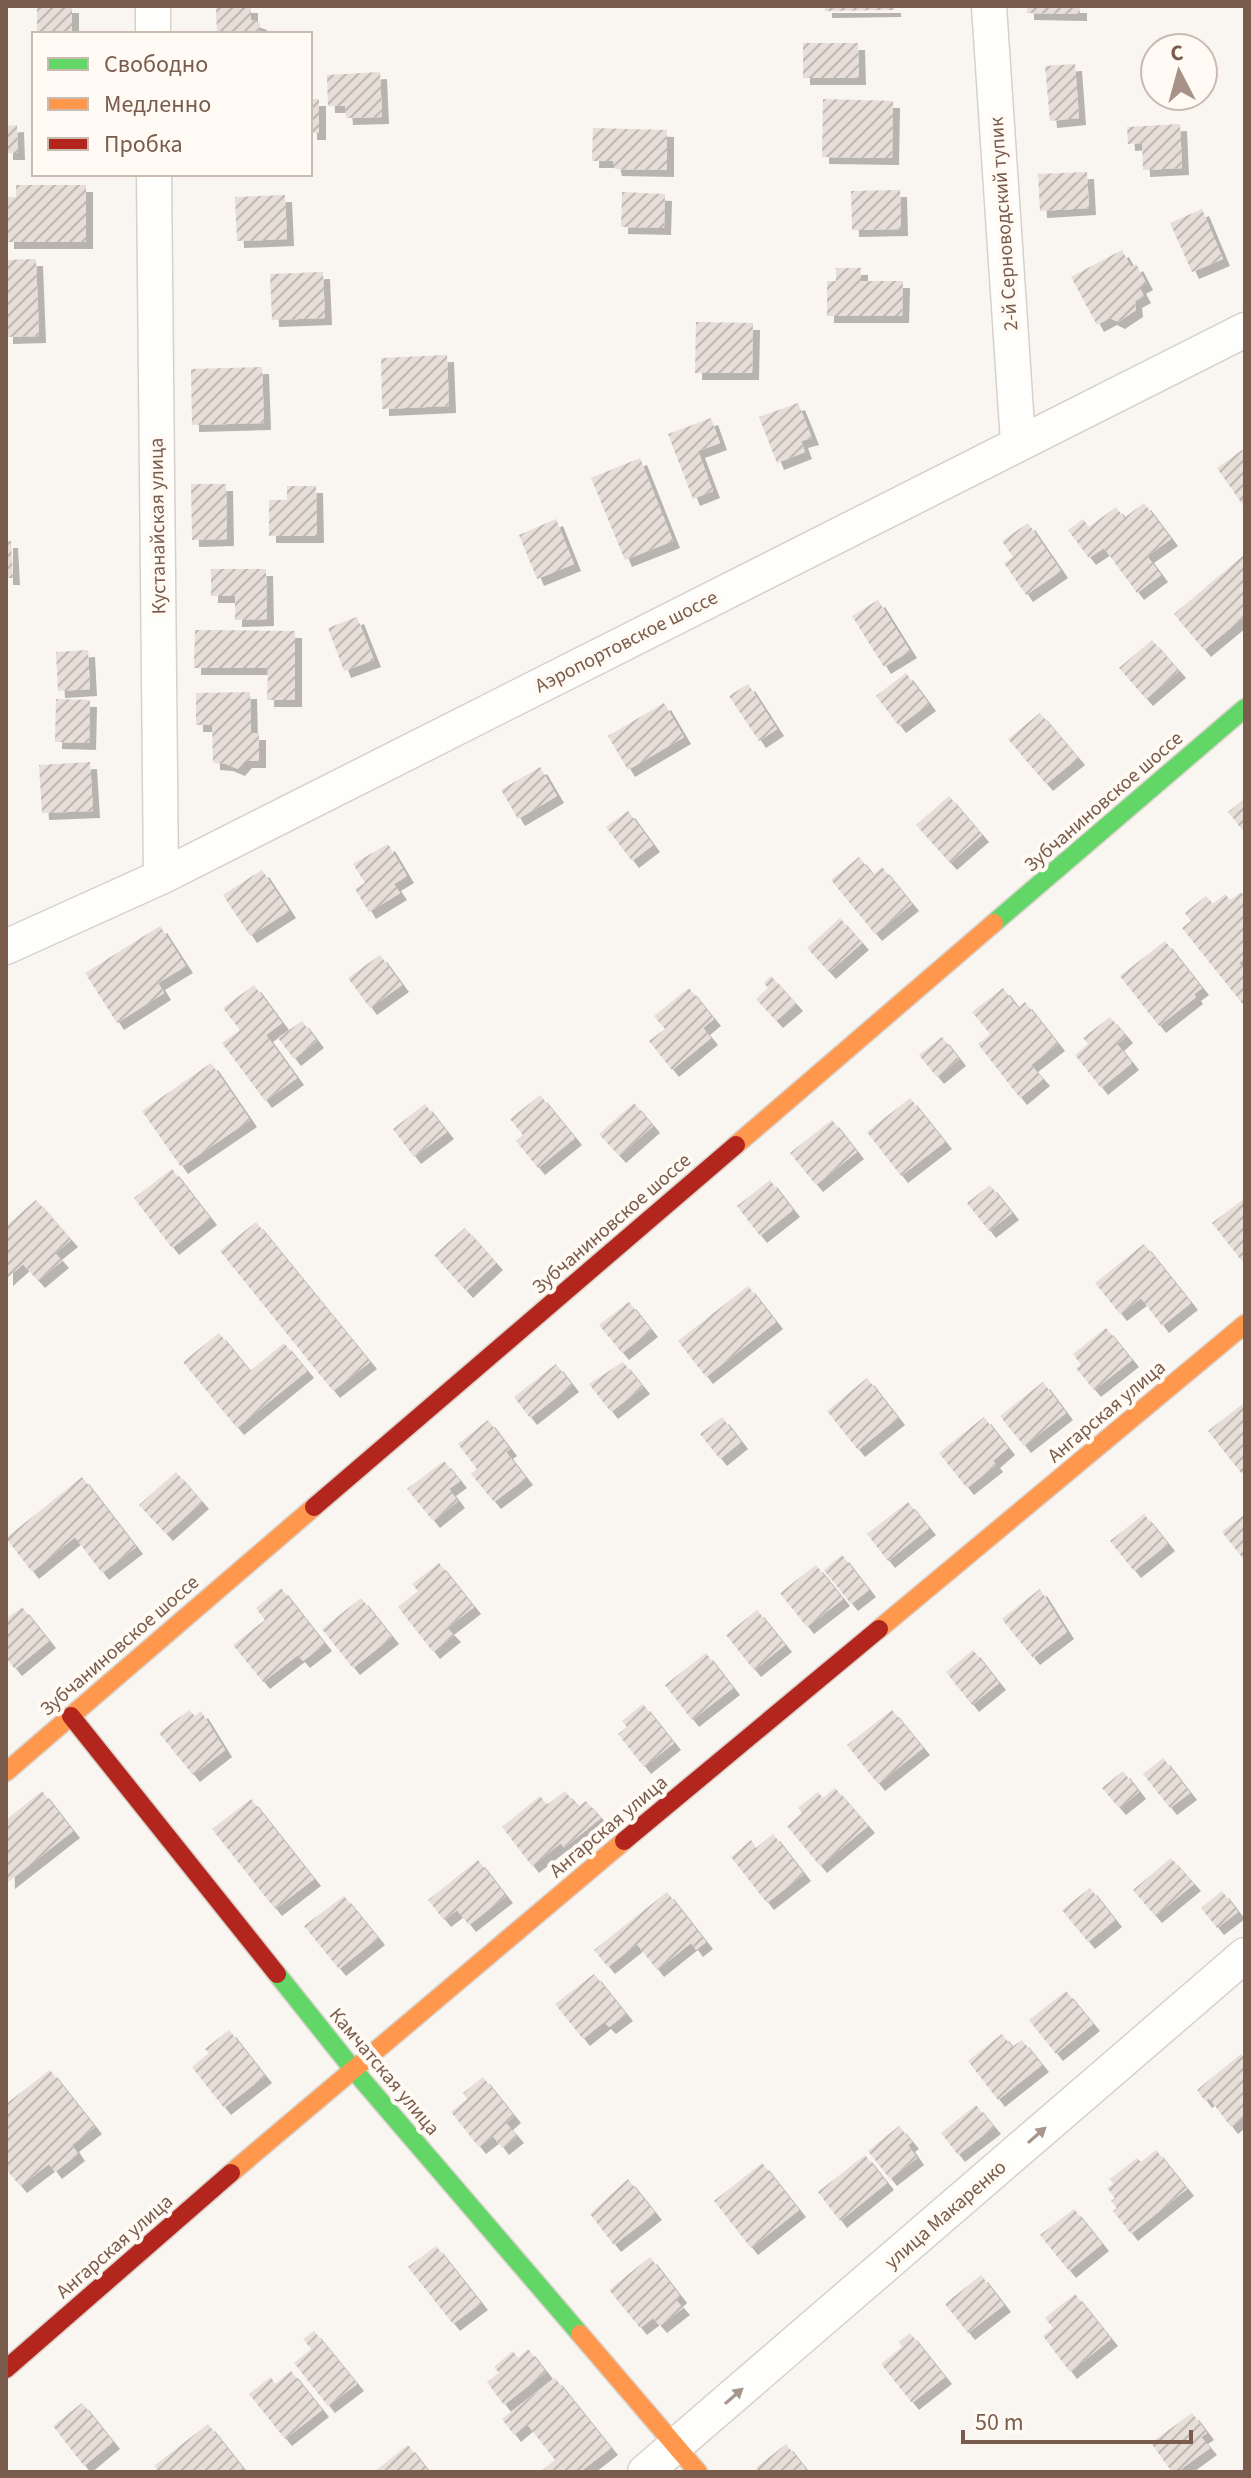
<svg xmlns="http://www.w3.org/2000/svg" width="1251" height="2478" font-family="'Source Sans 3',sans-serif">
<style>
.building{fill:url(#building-hatch);filter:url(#shadow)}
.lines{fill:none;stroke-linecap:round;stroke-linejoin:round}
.street-casing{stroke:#d7d1cb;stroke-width:37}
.fast-casing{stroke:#d9d2cb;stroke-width:21}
.slow-casing{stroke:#d9d2cb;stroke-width:21}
.jam-casing{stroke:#d9d2cb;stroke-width:21}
.street{stroke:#fefefd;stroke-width:34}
.fast{stroke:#63d668;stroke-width:18}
.slow{stroke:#ff974d;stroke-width:18}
.jam{stroke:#b3261e;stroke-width:18}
.oneway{fill:#a8958b}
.labels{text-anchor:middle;stroke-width:8;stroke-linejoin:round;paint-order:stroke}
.street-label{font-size:20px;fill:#7a5c4d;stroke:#fffaf3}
</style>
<defs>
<pattern id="building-hatch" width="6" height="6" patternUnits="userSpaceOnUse" patternTransform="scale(2)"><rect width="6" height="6" fill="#e6ded7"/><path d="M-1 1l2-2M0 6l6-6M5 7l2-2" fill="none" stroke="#bfb7b1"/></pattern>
<filter id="shadow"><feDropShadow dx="7" dy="7" stdDeviation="0" flood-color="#0004"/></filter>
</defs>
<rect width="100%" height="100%" fill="#f9f5f0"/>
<path class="building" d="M37 6H72V34H37Z
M216 6H251V20L260 23V34H217Z
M825 6H894V10L825 11Z
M1027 6H1080V14L1027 13Z
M803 43H858L859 78H803Z
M1075 64 1079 118 1050 121 1045 66Z
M380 72 382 117 346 118 345 106H328L327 75Z
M310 99H319V133H310Z
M823 99 893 101 892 158 822 157Z
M1180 124 1182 168 1143 170 1142 143 1128 144 1127 127Z
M17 125 18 153H6V126Z
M593 128 667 130V170L615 169 613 161H592Z
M1087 172 1089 208 1040 211 1038 174Z
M16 185H86V242H7V197H16Z
M900 190 901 229 852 230 851 191Z
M622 192 665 194 664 228 621 227Z
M285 195 287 239 237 241 235 197Z
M1202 209 1223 259 1192 272 1170 223Z
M1122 250 1131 267 1136 264 1146 283 1139 287 1144 296 1135 301 1136 310 1118 322 1110 318 1097 325 1071 277Z
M36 259 39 336 6 337V260Z
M836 268H861V281H903L902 316H827V281H836Z
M323 272 325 318 272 320 270 274Z
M696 322 753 323 752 373H695Z
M447 355 449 406 382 409 381 358Z
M262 367 264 423 192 425 191 369Z
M798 403 812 438 801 441 805 452 777 463 759 417Z
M711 418 720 443 698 451 713 491 693 499 668 434Z
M1245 448V508L1217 468Z
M640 458 673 541 625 560 591 478Z
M191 484H226L227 539 192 540Z
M287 486H316L317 536H269V500H287Z
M1144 503 1171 539 1147 556 1161 575 1137 593 1104 548 1089 558 1068 530 1083 519 1089 527 1116 507 1124 518Z
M556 519 574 564 537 579 519 535Z
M1028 523 1061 571 1026 595 1004 563 1013 557 1002 541Z
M6 541H11L13 578H6Z
M1245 554V616L1204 650 1174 614Z
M211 569H266L267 619 235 620V596H211Z
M878 600 910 651 884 667 852 616Z
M357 617 374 660 344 671 328 628Z
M195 630 295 631V700H267L268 668H194Z
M1152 640 1179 671 1146 699 1119 668Z
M88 650 90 689 58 691 56 652Z
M906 673 929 704 899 726 876 696Z
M748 684 777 729 759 741 729 696Z
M250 692 251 733H259V761H245L238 769 226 764 213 763 212 725H196V693Z
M56 699 90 700 89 743 55 742Z
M664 703 684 737 628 770 608 736Z
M1040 713 1078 758 1046 784 1008 739Z
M90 762 93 811 42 813 39 765Z
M540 767 557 796 518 819 501 790Z
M949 796 982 835 950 863 916 825Z
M1245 798V833L1228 812Z
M628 811 653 845 632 861 606 827Z
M388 844 407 876 394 884 400 893 369 912 355 889 365 883 353 864Z
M859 857 873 875 882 867 912 904 875 934 831 880Z
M262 870 289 911 250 936 223 895Z
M1241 892 1245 897V958L1239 963 1245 971V1007L1182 928 1191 921 1185 913 1206 896 1213 904 1225 894 1230 900Z
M840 918 862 943 829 972 807 948Z
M160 926 186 966 158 983 164 993 117 1023 85 973Z
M1165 941 1202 988 1194 994 1196 997 1159 1026 1120 976Z
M380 955 402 985 370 1008 348 978Z
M771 976 796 1004 776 1021 756 999 768 988 764 983Z
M254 985 282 1023 266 1035 297 1078 265 1101 222 1043 240 1030 223 1008Z
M689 988 714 1019 703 1028 711 1038 672 1070 649 1041 665 1029 654 1016Z
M1003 988 1018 1008 1025 1002 1058 1044 1031 1065 1043 1079 1020 1098 978 1044 990 1034 972 1012Z
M1110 1017 1126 1036 1117 1044 1132 1063 1101 1088 1075 1055 1088 1044 1083 1038Z
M302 1021 317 1041 294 1059 278 1038Z
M942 1037 959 1059 937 1077 919 1055Z
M211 1063 250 1120 181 1167 142 1111Z
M540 1095 575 1138 538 1168 516 1141 523 1135 510 1119Z
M910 1098 945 1142 901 1176 867 1132Z
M634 1103 653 1126 619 1156 599 1134Z
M425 1104 447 1132 414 1157 393 1129Z
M832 1120 857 1152 816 1185 790 1153Z
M172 1169 210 1218 172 1248 134 1198Z
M770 1180 793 1210 760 1236 737 1206Z
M990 1185 1012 1213 989 1231 967 1203Z
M1245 1198V1265L1212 1223Z
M36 1200 71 1240 55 1253 62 1261 38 1281 23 1264 6 1279V1226Z
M256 1222 370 1362 333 1391 220 1251Z
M465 1228 496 1263 466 1291 434 1255Z
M1144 1244 1191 1303 1162 1326 1141 1298 1120 1314 1095 1283Z
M748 1286 776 1322 706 1377 678 1341Z
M629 1302 651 1330 622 1353 599 1325Z
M1106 1328 1132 1360 1094 1390 1076 1368 1081 1365 1073 1354Z
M219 1333 250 1371 284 1343 307 1371 237 1428 183 1362Z
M623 1362 643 1387 611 1412 589 1384Z
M556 1364 572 1385 530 1418 514 1397Z
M867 1378 898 1418 858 1450 827 1411Z
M1043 1382 1066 1413 1024 1446 1000 1416Z
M1245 1402V1471L1242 1474 1208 1431Z
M722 1417 741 1442 720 1459 700 1434Z
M984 1417 1008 1448 993 1461 996 1465 967 1488 939 1453Z
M488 1420 510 1449 506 1452 526 1478 494 1502 471 1474 477 1469 458 1444Z
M444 1461 460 1481 449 1489 458 1501 433 1521 407 1489Z
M176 1472 202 1502 166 1534 139 1505Z
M82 1477 136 1547 102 1573 75 1537 32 1572 6 1538Z
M908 1502 929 1528 888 1561 867 1534Z
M1144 1514 1168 1544 1134 1571 1110 1541Z
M1245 1514V1561L1222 1532Z
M842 1555 869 1590 851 1604 824 1570Z
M439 1563 474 1607 447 1628 454 1635 433 1652 398 1607 418 1591 412 1584Z
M816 1565 843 1599 807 1627 780 1593Z
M281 1588 325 1644 303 1661 298 1655 263 1682 233 1645 265 1620 256 1608Z
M1040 1589 1067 1632 1033 1658 1002 1619Z
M361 1598 392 1637 353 1668 322 1629Z
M22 1607 49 1641 15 1669 6 1658V1619Z
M757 1610 785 1645 754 1670 726 1635Z
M973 1650 999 1683 972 1705 946 1672Z
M706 1653 733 1688 692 1720 665 1685Z
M643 1704 674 1743 644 1767 618 1734 627 1727 622 1721Z
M189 1710 195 1716 201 1711 225 1750 193 1775 159 1733Z
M892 1710 923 1748 878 1784 847 1745Z
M1163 1758 1190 1793 1170 1808 1143 1774Z
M1123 1771 1139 1792 1119 1808 1102 1788Z
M835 1788 868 1826 820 1866 787 1826 802 1813 798 1808 818 1792 823 1798Z
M42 1791 73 1831 8 1882 6 1820Z
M565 1791 578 1807 586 1801 601 1818 564 1848 561 1843 532 1866 502 1827 540 1796 547 1805Z
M251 1799 314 1879 275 1909 212 1829Z
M773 1834 804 1874 767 1903 731 1857 751 1840 756 1848Z
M1171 1858 1194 1884 1155 1916 1133 1890Z
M478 1860 506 1896 469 1925 457 1910 444 1920 428 1900Z
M1090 1888 1115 1920 1088 1942 1062 1910Z
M1222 1891 1238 1912 1217 1928 1201 1908Z
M667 1892 706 1942 696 1950 691 1943 657 1970 637 1944 608 1967 594 1950Z
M344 1896 378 1938 339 1969 304 1926Z
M594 1974 626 2014 609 2027 604 2022 583 2039 555 2004Z
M1066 1991 1093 2024 1056 2054 1029 2020Z
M229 2030 265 2076 224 2108 192 2067 209 2053 205 2049Z
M1002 2034 1012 2047 1022 2040 1042 2065 998 2100 968 2061Z
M1241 2054 1245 2059V2116L1231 2127 1209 2098 1205 2101 1197 2090Z
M50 2070 95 2127 72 2145 78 2154 55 2172 49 2164 20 2186 6 2169V2104Z
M483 2077 514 2116 506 2123 517 2136 502 2148 493 2136 479 2147 451 2112 467 2099 463 2093Z
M976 2105 994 2127 958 2155 941 2133Z
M899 2126 912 2142 908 2145 917 2158 890 2179 868 2151Z
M1156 2150 1187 2189 1131 2234 1113 2211 1117 2208 1111 2201 1115 2198 1107 2188 1113 2184 1110 2179 1137 2158 1141 2162Z
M865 2155 887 2183 840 2221 818 2192Z
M762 2163 799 2210 751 2248 714 2201Z
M628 2179 655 2213 614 2245 590 2214Z
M1074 2209 1102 2244 1069 2271 1040 2235Z
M436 2246 481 2303 453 2324 408 2267Z
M650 2257 680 2296 676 2300 683 2308 660 2326 653 2318 640 2328 609 2290Z
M981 2275 1004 2305 968 2333 945 2304Z
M1075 2294 1111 2339 1070 2372 1043 2336 1053 2328 1045 2318Z
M314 2331 357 2384 328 2406 294 2363 311 2349 303 2339Z
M910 2333 945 2377 912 2403 881 2364 902 2347 899 2342Z
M528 2349 546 2372 504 2405 487 2382 499 2373 494 2367 513 2351 518 2358Z
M291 2371 322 2410 285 2439 249 2394 271 2377 275 2384Z
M555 2378 611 2448 580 2472H540L555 2460 527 2424 514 2435 502 2419Z
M82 2403 113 2442 84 2466 53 2426Z
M1192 2413 1207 2433 1201 2437 1210 2448 1177 2472H1172L1151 2443Z
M208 2424 246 2472H159L154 2466Z
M786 2444 808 2472H760L756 2468Z
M408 2445 429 2472H374Z"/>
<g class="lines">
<defs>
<path id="street" d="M153 6V34
M989 6 1018 442
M154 174 161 877
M6 947 161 877 1245 330
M645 2472 1245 1955"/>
<path id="fast" d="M994 923 1245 708
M277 1974 352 2068 580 2334"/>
<path id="slow" d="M736 1145 994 923
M879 1629 1245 1324
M6 1772 314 1507
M231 2173 624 1841
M580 2334 698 2472"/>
<path id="jam" d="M314 1507 736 1145
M71 1716 277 1974
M624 1841 879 1629
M6 2369 231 2173"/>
</defs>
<use href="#street" class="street-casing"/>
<use href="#fast" class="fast-casing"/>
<use href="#slow" class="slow-casing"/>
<use href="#jam" class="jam-casing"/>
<use href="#street" class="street"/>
<use href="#fast" class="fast"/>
<use href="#slow" class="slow"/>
<use href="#jam" class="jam"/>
</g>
<defs><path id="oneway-solid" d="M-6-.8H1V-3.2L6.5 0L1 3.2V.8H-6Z" transform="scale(2)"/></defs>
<g class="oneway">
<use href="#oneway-solid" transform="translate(1037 2135) rotate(-41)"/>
<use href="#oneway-solid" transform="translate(734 2396) rotate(-41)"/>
</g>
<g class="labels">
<g class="street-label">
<text transform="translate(1003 224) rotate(-94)" y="7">2-й Серноводский тупик</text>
<text transform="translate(157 526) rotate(-91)" y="7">Кустанайская улица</text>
<text transform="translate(626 641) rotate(-27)" y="7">Аэропортовское шоссе</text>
<text transform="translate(1103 801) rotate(-41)" y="7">Зубчаниновское шоссе</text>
<text transform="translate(611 1223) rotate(-41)" y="7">Зубчаниновское шоссе</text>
<text transform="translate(1106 1411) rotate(-40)" y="7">Ангарская улица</text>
<text transform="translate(119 1645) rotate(-41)" y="7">Зубчаниновское шоссе</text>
<text transform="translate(608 1826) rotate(-40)" y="7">Ангарская улица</text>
<text transform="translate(385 2071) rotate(50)" y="7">Камчатская улица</text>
<text transform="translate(945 2214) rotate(-41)" y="7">улица Макаренко</text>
<text transform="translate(114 2246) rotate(-41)" y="7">Ангарская улица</text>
</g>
</g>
<rect width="1251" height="2478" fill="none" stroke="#7a5c4d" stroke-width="16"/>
<rect x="32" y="32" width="280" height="144" fill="#fffaf3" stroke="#cabbb1" stroke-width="2"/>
<rect x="48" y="58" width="40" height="12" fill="#63d668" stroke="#cabbb1" stroke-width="2"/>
<text x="104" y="72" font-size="24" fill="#7a5c4d">Свободно</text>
<rect x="48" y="98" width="40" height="12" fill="#ff974d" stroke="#cabbb1" stroke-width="2"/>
<text x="104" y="112" font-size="24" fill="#7a5c4d">Медленно</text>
<rect x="48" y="138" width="40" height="12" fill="#b3261e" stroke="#cabbb1" stroke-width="2"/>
<text x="104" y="152" font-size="24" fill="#7a5c4d">Пробка</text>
<g transform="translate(1179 72) rotate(354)"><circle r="38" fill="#fffaf3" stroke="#cabbb1" stroke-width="2"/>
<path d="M0-6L14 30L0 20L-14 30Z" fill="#a69286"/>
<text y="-12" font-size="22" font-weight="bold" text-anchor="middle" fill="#7a5c4d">С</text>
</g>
<path d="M963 2430v12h228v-12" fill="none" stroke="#7a5c4d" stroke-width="4"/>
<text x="975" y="2430" font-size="24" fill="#7a5c4d" stroke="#fffaf3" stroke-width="6" paint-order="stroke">50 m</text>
</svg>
